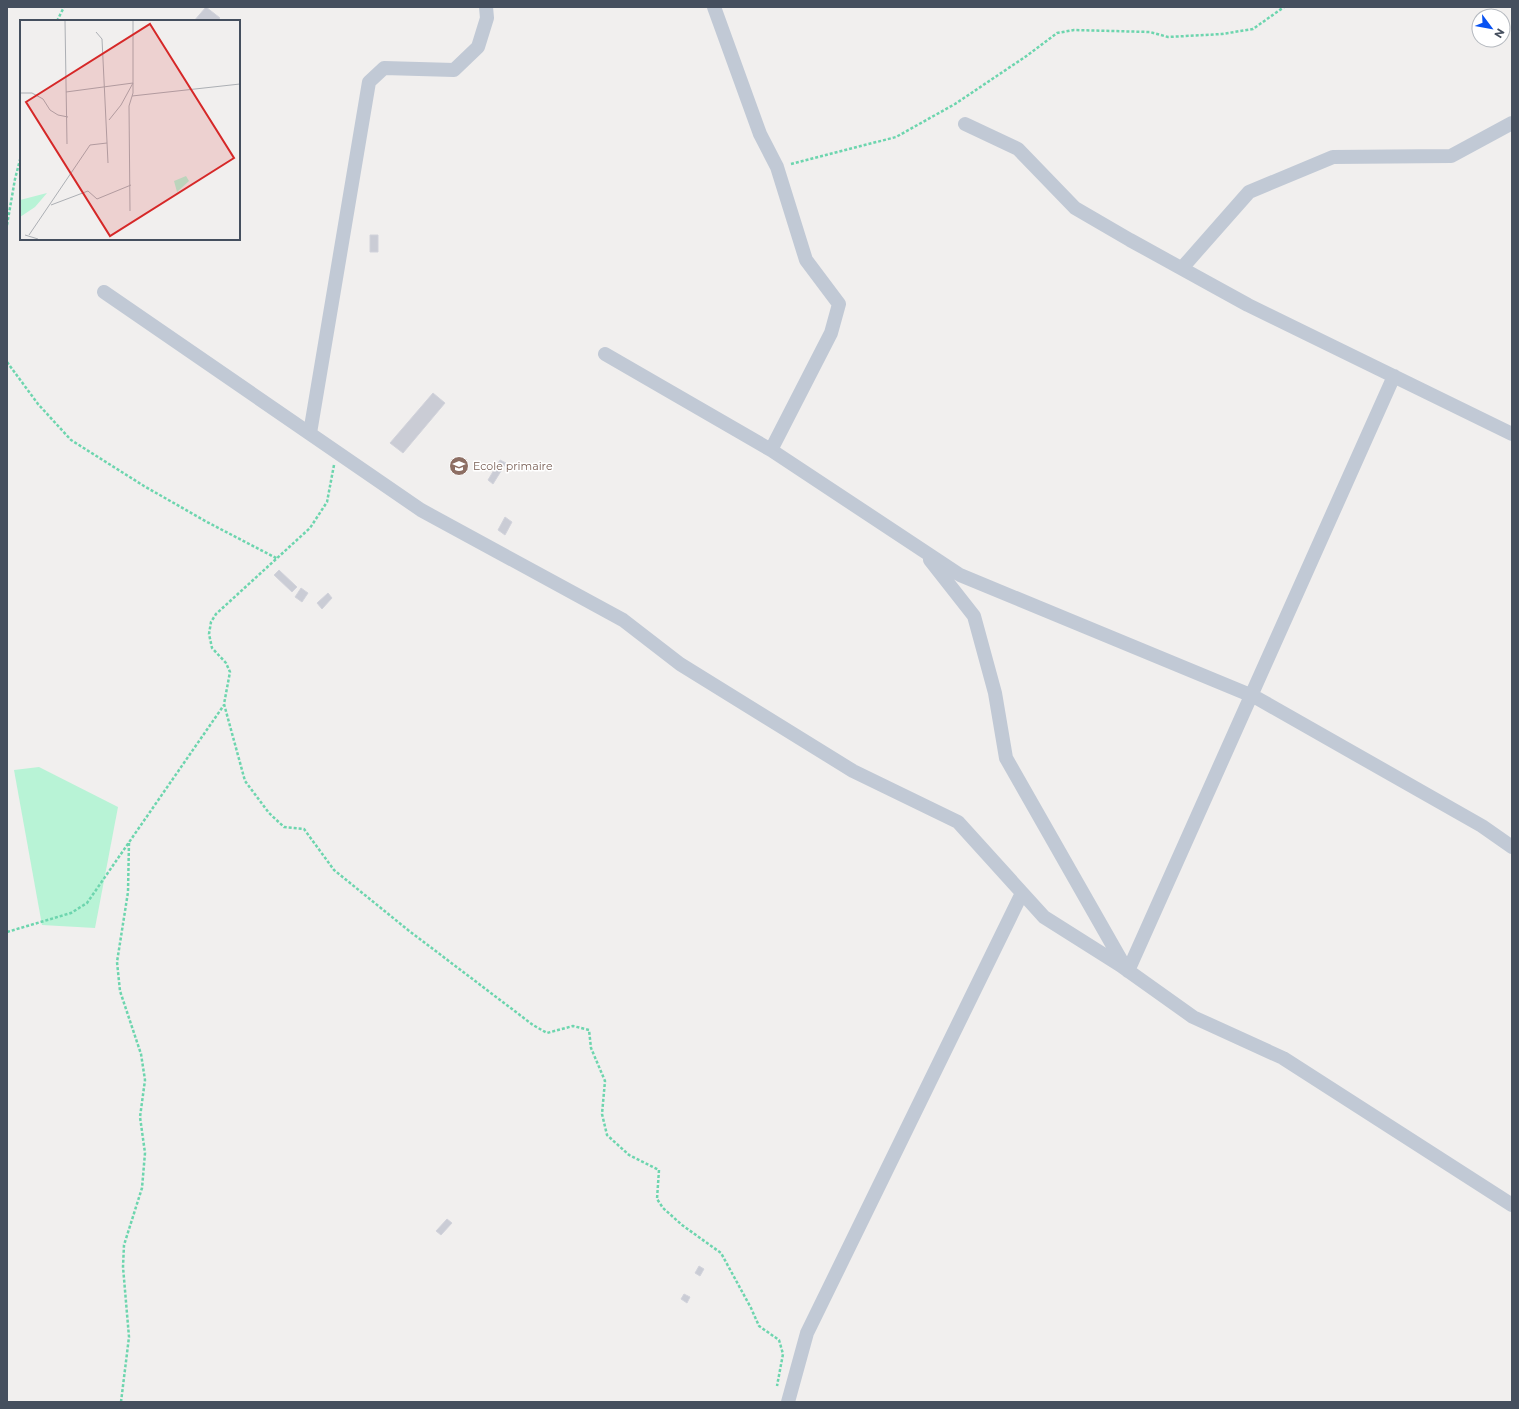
<svg xmlns="http://www.w3.org/2000/svg" width="1519" height="1409" font-family="Montserrat,sans-serif">
<style>
.green{fill:#b8f3d6}
.building{fill:#caccd5;stroke:#d2d3db}
.lines{fill:none;stroke-linecap:round;stroke-linejoin:round}
.path{stroke:#6dd5ae;stroke-width:2.5;stroke-dasharray:3 2;stroke-linecap:butt}
.street{stroke:#c1c9d5;stroke-width:14}
.labels{text-anchor:middle;stroke-width:3;stroke-linejoin:round;paint-order:stroke}
.education-label{font-size:11px;fill:#785e54;stroke:#fff;text-anchor:start}
.inset-road{fill:none;stroke:#acafb4;stroke-width:1}
.view{fill:#d62828;fill-opacity:0.15;stroke:#d62828;stroke-width:2}
.inset-edge{fill:none;stroke:#454f5e;stroke-width:2}
</style>
<rect width="100%" height="100%" fill="#f1efee"/>
<path class="green" d="M39 767 118 807 95 928 42 925 14 770Z"/>
<path class="building" d="M206 7 220 18 217 21H194Z
M370 235H378V252H370Z
M433 393 445 403 403 453 390 443Z
M500 460 506 463 493 484 488 480Z
M505 517 512 522 505 535 498 530Z
M279 570 297 587 292 592 274 575Z
M301 588 308 593 302 602 295 597Z
M328 593 332 598 322 609 317 603Z
M447 1219 452 1223 441 1235 436 1231Z
M699 1266 704 1269 700 1276 695 1273Z
M684 1294 690 1297 687 1303 681 1299Z"/>
<g class="lines">
<path class="path" d="M57 21 64 7
M791 164 896 137 955 104 1025 57 1057 33 1074 30 1150 32 1168 37 1222 34 1253 29 1284 7
M7 225 15 179 21 156
M7 362 38 404 71 440 144 486 207 522 278 559
M334 465 327 502 310 528 216 614 211 622 209 634 212 648 226 663 230 672 224 704 245 781 269 813 284 827 304 829 334 870 408 930 533 1025 547 1033 573 1026 589 1030 591 1048 605 1081 602 1114 607 1135 629 1155 659 1170 657 1199 663 1208 682 1225 721 1253 751 1308 759 1326 779 1340 783 1354 777 1386
M7 932 71 913 87 903 224 705
M121 1402 129 1337 123 1267 124 1245 142 1188 145 1153 140 1117 145 1080 141 1054 120 991 117 962 128 892 129 842"/>
<path class="street" d="M714 7 760 134 777 167 806 260 839 304 831 333 771 450
M965 124 1018 149 1075 208 1130 240 1248 305 1512 434
M1182 268 1249 192 1333 157 1451 156 1512 123
M104 292 421 510 623 620 680 664 853 771 958 822 1044 917 1120 965 1193 1017 1283 1058 1512 1205
M605 354 771 450 960 575 1255 697 1482 826 1512 847
M310 433 369 82 384 68 454 70 478 47 487 18 486 7
M930 560 974 616 995 693 1006 758 1125 967
M1128 971 1394 376
M788 1402 807 1333 1022 893"/>
</g>
<defs>
<symbol id="school-disc" viewBox="-11 -11 22 22"><circle r="9.5" fill="#8d6e63" stroke="#fff"/><path d="M0-5L7-2L0 1L-7-2ZM-4 1L0 2.5L4 1V4Q0 6-4 4Z" fill="#fff"/></symbol>
</defs>
<g fill-rule="evenodd">
<use href="#school-disc" x="448" y="455" width="22" height="22"/>
</g>
<g class="labels">
<g class="education-label">
<text x="473" y="470">Ecole primaire</text>
</g>
</g>
<g transform="translate(20 20)">
<rect width="220" height="220" fill="#f1efee"/>
<path d="M166 156 169 161 157 172 154 161ZM27 173 15 187 0 197V180Z" fill="#b8f3d6"/>
<path class="inset-road" d="M45 1 47 124M76 12 82 19 88 143M46 72 113 63M0 73H12L23 79 30 90 38 95 48 97M112 76 220 64M89 100 101 85 113 63M31 185 68 171 77 179 111 165M110 191 109 86 113 73V1M5 215 18 219M9 215 70 125 87 123"/>
<path class="view" d="M130 4 214 138 90 216 6 82Z"/>
<rect width="220" height="220" class="inset-edge"/>
</g>
<rect width="1519" height="1409" fill="none" stroke="#454f5e" stroke-width="16"/>
<g transform="translate(1491 28) rotate(122)"><circle r="19" fill="#ffffff" stroke="#b5b9bf"/>
<path d="M0-3L7 15L0 10L-7 15Z" fill="#0852f2"/>
<text y="-6" font-size="11" font-weight="bold" text-anchor="middle" fill="#454f5e">N</text>
</g>
</svg>
